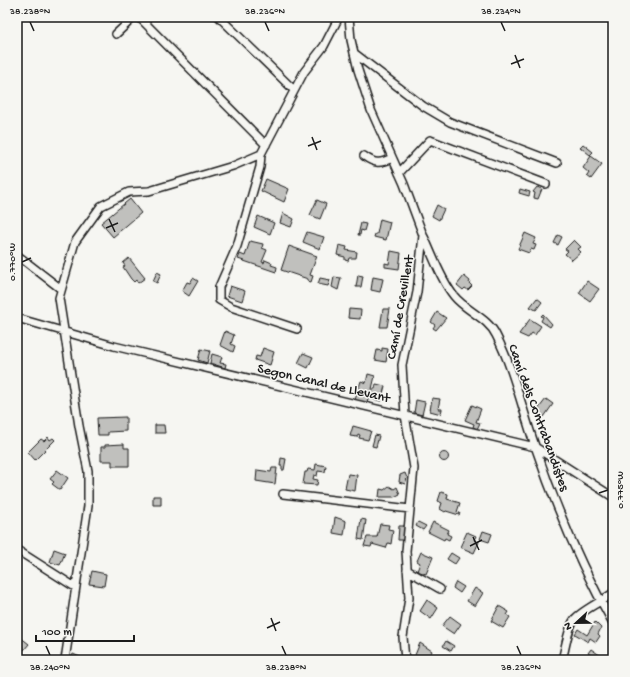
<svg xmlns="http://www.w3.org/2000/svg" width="630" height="677" font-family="'Gochi Hand',sans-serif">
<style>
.building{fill:#c0c0bd;stroke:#1c1c1c}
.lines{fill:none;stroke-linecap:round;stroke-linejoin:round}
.minor-casing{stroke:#1c1c1c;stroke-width:10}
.minor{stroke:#f6f6f2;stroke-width:7}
.ticks{fill:none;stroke:#1c1c1c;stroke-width:1.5}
.labels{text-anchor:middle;stroke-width:3;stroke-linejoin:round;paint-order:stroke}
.street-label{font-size:14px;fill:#1c1c1c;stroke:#f6f6f2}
.neatline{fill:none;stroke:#1c1c1c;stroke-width:1.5}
.ticks-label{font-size:10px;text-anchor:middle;fill:#1c1c1c}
</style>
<rect width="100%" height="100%" fill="#f6f6f2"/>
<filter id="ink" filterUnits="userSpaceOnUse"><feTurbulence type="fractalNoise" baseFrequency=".025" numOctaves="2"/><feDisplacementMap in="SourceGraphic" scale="8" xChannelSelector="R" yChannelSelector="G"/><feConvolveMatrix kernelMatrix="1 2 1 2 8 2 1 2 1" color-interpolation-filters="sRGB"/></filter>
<g filter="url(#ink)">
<path class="building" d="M583 144 593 152 590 155 580 147Z
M591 156 602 164 591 179 587 176 589 173 583 168Z
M266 179 289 189 284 202 261 191Z
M537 187 542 189 538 199 534 198 535 193 533 192Z
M520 189 530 192 529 196 519 193Z
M130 199 141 213 113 237 101 223Z
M317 200 326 204 320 219 310 215Z
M437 205 444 209 439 220 432 216Z
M283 213 294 219 291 227 280 223Z
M258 216 274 223 270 234 254 227Z
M380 219 390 222 386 240 374 237 375 234H377Z
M361 223 366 224 364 231 361 230 360 235H358Z
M307 232 324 237 320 249 303 242Z
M525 233 536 238 533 244 536 245 534 250 531 249 529 253 518 249Z
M558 235 562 237 558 245 554 243Z
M574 240 581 247 578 249 581 252 572 260 565 254 568 251 565 249Z
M250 241 263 244 262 248 267 250 262 262 264 263 265 260 272 263 271 265 277 267 276 272 238 259 240 254 245 256Z
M339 245 347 247 346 250 357 252 356 258H349L348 261 345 260V257L337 255Z
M289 246 317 256 310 275 313 276 311 282 308 281V279L281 270Z
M391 251 401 253 399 269 385 267V263L389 264Z
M129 258 145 278 138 283 136 280 134 282 131 279 123 267 125 266 123 263Z
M157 272 161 274 157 283 153 281Z
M358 275 363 276 361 287H356Z
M464 276 470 281 469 283 472 286 468 290 465 288 463 290 457 285Z
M334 277 341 278 338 290 332 287Z
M373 277 383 279 380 292 371 290Z
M193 278 198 281 189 296 182 291 187 282 190 283Z
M320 278 330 280 328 286 318 284Z
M587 281 599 289 590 301 579 293Z
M230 286 245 291 242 301 227 296Z
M537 298 542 302 536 310 530 307Z
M349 309 361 310 360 319 348 318Z
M383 309H390L387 327H380Z
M437 312 446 318 436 330 433 328 435 325 431 322Z
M543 314 552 324 550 327 541 321 543 317 541 316Z
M530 319 541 326 535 335 532 333 528 338 519 334Z
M225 331 234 335 231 344 235 346 233 352 220 345Z
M263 348 274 352 270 365 255 360 256 356 260 357Z
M382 348 388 349 386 362 375 360 377 350 382 351Z
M201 349 210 351 207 363 198 360Z
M303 353 313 357 308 368 298 363Z
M212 354 222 357 220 363 226 364 225 368 210 363Z
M368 374 375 376 372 389H375L376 384 385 386 381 401 368 398 367 403 355 400 361 381 366 383Z
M432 398 440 399 438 409H442L441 414 430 411Z
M546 399 553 404 544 417 536 412Z
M416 400 425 402 422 415 414 413Z
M472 405 481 409 476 422 480 423 477 429 473 427 474 424 465 420Z
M126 417V431L108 432V435H98L97 418Z
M155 425H164L165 433H155Z
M353 426 371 431 368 440 359 438 360 435 358 434 357 437 350 436Z
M375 435 379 436 376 447 372 446Z
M48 437 50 440 53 438 55 440 35 460 28 452 41 439 44 441Z
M124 444V448H129V466H112V461H101V447H105V445Z
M439.5 457a4.5 4.5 0 1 1 9 0a4.5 4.5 0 1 1-9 0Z
M281 458 286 459 284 470H282V466H280Z
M316 464 326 466 325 472 318 471 317 476 314 475 313 479 318 480 317 485 303 484 305 472H307L308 469 315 470Z
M272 468H277L275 484 256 481 257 470 271 472Z
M57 470 68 478 60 490 52 484 54 482 50 479Z
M405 473 407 478 405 484 399 482 400 475Z
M348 474 357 475 355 491 345 489Z
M389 486 394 489 397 487 400 494 394 497H379L380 489 384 490Z
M441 492 448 494 447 499 460 503 457 512 460 513 459 515 446 511 445 512 440 509 442 503 438 501Z
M153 496H161V505H153Z
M335 517 346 521 344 535 333 533Z
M361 519 366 520 363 540 358 539Z
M418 522 426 526 423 530 416 526Z
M433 522 449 530 447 534 451 536 449 540 445 538 444 540 428 532Z
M380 524 389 525 388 529 393 530 391 544 388 543 386 548 372 544 371 547 364 546 367 537H377Z
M399 526H405L404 540H398Z
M483 531 492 534 489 542 480 539Z
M467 532 476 536 474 540 479 542 474 553 460 547Z
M54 549 65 553 60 565 50 562Z
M421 552 433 557 426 574 417 571 420 563 417 561Z
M451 553 459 558 455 564 447 559Z
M92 571 106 574 104 586 89 584Z
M456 582 464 587 460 593 453 588Z
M475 588 483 593 475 606 467 601Z
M427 600 438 608 431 619 420 611Z
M499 606 509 612 507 615 510 617 503 628 491 621Z
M450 616 461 624 454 634 442 626Z
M595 622 601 628 598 634 600 636 596 642 590 638 588 642 575 634 578 629 587 635Z
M20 637 29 644 24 650 18 639Z
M446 641 454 646 451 651 443 646Z
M420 643 432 651 428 660H422L415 655Z
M591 649 601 656 598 660 588 653Z
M73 654 80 657 79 658 84 660H70Z"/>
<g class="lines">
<defs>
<path id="minor" d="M135 17 142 20 266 145
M219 17 294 90
M349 17 351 40 358 70 371 110 404 184 423 235 417 292 402 365 405 415 414 468 406 551 409 598 403 637 405 660
M116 34 134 17
M354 53 423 106 450 122 557 163
M261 154 260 167 237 246 219 287V300L231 307 297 329
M364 156C375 164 380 164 392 158
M399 173 430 140 546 184
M424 237C433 256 441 280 454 296 466 311 488 318 496 335 514 370 522 409 535 446 556 508 581 567 613 623
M17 255 61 289
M17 318 114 346 535 447 613 497
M283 494 410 509
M17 550 75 587
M407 570 440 589
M65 660 88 506V471L79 426 59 298 75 242 101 206 129 192 149 191 233 166 261 154 304 72 324 46 339 17
M562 660C565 650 568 628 574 620 580 611 603 601 613 593"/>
</defs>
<use href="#minor" class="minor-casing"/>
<use href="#minor" class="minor"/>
</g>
</g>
<path class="ticks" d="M30 22 34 31M265 22 269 31M501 22 505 31M515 55 520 68M511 64 524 59M312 137 317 150M308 146 321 141M109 219 115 232M106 228 118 223M22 262 31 258M599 493 608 490M473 537 479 550M470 546 482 540M271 618 276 631M267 628 280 622M46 646 50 655M282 646 286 655M517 646 521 655"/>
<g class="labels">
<g class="street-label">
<text transform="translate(399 307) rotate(-80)" y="5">Camí de Crevillent</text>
<text transform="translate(324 382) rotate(13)" y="5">Segon Canal de Llevant</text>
<text transform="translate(540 417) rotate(70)" y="5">Camí dels Contrabandistes</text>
</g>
</g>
<rect width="630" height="677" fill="none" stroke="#f6f6f2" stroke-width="44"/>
<g transform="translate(576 623) rotate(248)" stroke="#f6f6f2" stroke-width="3" paint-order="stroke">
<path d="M0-3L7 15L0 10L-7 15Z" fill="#1c1c1c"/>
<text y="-6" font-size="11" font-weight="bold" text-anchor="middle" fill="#1c1c1c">N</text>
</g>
<path d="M36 635v6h98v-6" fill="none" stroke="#1c1c1c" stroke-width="2"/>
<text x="42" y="635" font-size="12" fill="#1c1c1c" stroke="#f6f6f2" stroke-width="3" paint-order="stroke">100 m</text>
<rect x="22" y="22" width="586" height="633" class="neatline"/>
<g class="ticks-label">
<text x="30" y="14">38.238°N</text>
<text x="265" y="14">38.236°N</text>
<text x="501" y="14">38.234°N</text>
<text transform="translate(11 262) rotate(-90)" y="4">0.770°W</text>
<text transform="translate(619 490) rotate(-90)" y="4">0.775°W</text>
<text x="50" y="670">38.240°N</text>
<text x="286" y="670">38.238°N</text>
<text x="521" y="670">38.236°N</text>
</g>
</svg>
